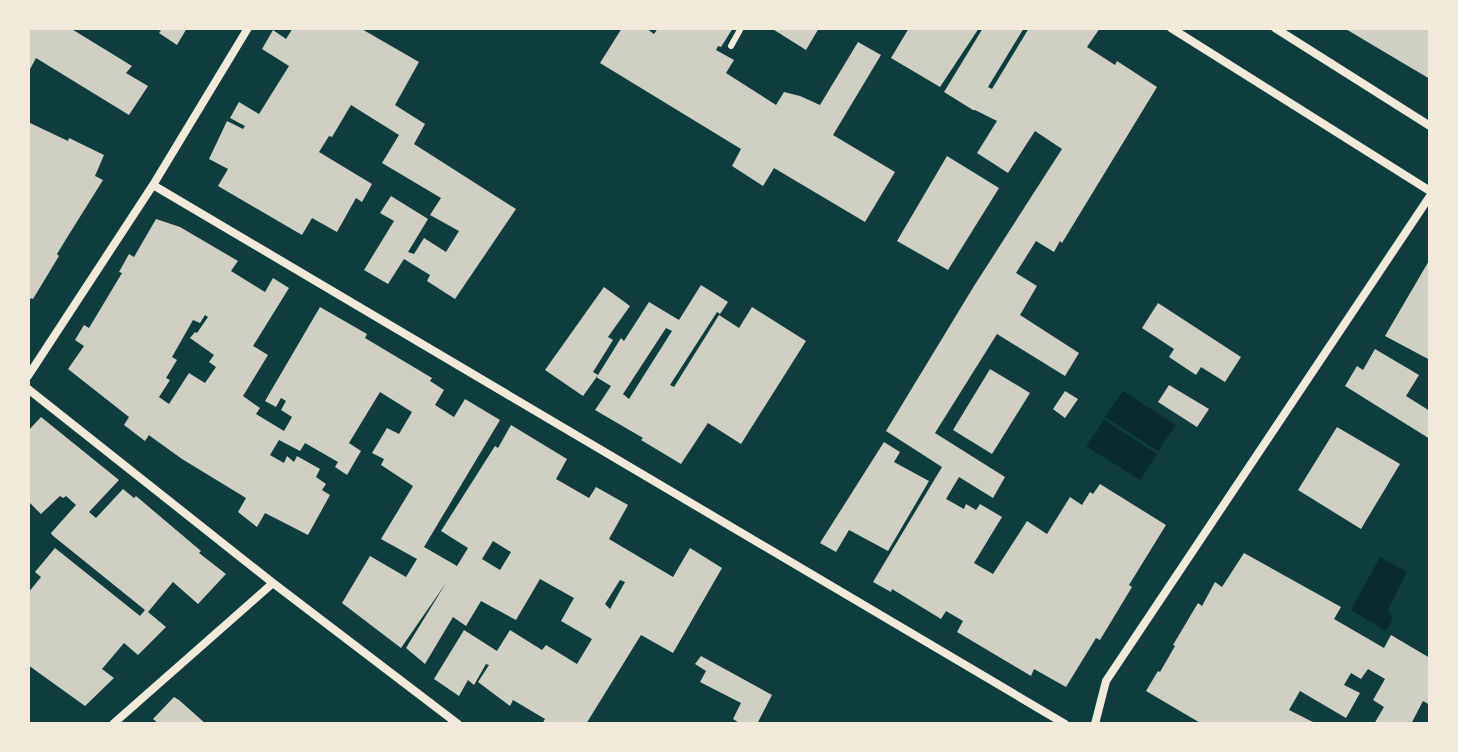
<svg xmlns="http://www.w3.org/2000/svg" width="1458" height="752" font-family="'PT Sans Narrow',sans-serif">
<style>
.water{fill:#0a2a2b}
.building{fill:#cfcfc3;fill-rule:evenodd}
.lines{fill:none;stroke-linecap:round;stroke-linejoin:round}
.service{stroke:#f1e9da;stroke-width:6}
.minor{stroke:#f1e9da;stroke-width:8}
</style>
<rect width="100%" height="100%" fill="#0f3d3e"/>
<path class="water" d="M1123 391 1176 425 1158 451 1105 417Z
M1104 420 1157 454 1140 480 1086 446Z
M1380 557 1407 572 1388 610 1393 619 1386 631 1351 610Z"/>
<path class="building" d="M28 28H70L132 66 126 73 148 86 129 115 36 58 28 73Z
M155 28H187L177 45 159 33 161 31Z
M293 28H360L419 62 395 105 425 124 414 144 516 209 455 299 427 281 430 275 404 259 388 284 364 270 394 221 380 213 391 196 428 219 408 252 414 254 424 238 446 252 459 231 430 215 441 198 382 163 399 135 351 105 332 137 329 136 319 152 372 184 362 202 356 198 337 232 312 218 302 235 218 186 228 169 209 159 227 121 243 129 245 126 230 118 239 102 259 114 289 66 262 49 273 30 286 39Z
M622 28H646L654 34 658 28H733L721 47 718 46 716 50 734 60 726 73 776 105 784 92 800 96 820 105 858 42 881 55 833 135 895 172 865 222 774 168 763 186 732 166 741 149 600 63Z
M771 28H819L806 50Z
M909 28H979L940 87 891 58Z
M983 28H1024L988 87 992 89 1029 28H1100L1087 47 1115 65 1117 61 1157 87 1062 243 1060 241 1054 252 1036 241 1016 273 1037 286 1020 315 1079 353 1065 376 997 334 935 433 1005 477 993 498 959 477 946 499 964 509 966 504 976 510 980 504 1002 517 974 563 993 574 1027 521 1047 534 1070 497 1082 505 1090 492 1093 494 1100 484 1166 525 1129 585 1132 587 1100 640 1096 638 1066 687 1034 669 1031 676 957 632 963 621 946 611 941 619 892 589 891 592 873 582 942 467 886 431 974 286 1062 149 1035 131 1008 173 977 153 997 121 975 110H973L944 92Z
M1344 28H1430V79L1408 66Z
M28 122 68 141 69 138 104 155 95 176 103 180 68 236 57 254 59 256 33 299 31 298 28 303Z
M947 156 999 188 948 270 897 241Z
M156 219 180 227 238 261 231 271 265 292 273 278 289 288 253 346 268 355 243 396 260 408 256 414 284 431 292 417 281 410 286 401 281 398 276 407 265 401 320 307 367 334 365 338 432 378 430 381 444 390 435 405 454 417 465 399 500 420 424 547 457 566 468 548 441 531 495 446 498 448 511 425 567 459 556 479 589 498 596 487 628 505 609 539 673 577 690 548 722 568 673 653 641 635 586 724H542L545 719 513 700 510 706 478 682 489 665 486 664 474 685 468 680 459 696 434 679 464 630 497 651 510 630 542 650 546 645 577 664 592 639 561 621 574 598 540 579 516 620 481 601 466 626 453 617 425 664 406 648 446 583 401 648 342 603 370 556 406 577 417 559 381 539 413 486 381 465 384 459 372 453 387 428 399 434 412 412 380 392 349 443 361 451 347 475 335 467 338 462 305 443 300 451 279 440 270 455 284 463 287 456 294 462 297 456 320 469 316 477 326 484 322 490 330 495 308 535 265 513 257 527 238 512 246 498 182 459 150 436 149 435 145 441 124 425 129 417 68 369 84 346 75 340 84 325 89 328 122 273 119 272 129 254 134 257ZM205 315 208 317 197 333 195 332 190 338 214 355 209 362 216 367 205 383 189 373 169 404 159 397 170 380 166 378 177 360 172 357 193 320 200 323ZM493 541 511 552 500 570 482 559ZM620 580 625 582 610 609 605 604Z
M1430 259V360L1385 336Z
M701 285 728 302 720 314 717 312 670 385 674 387 719 315 739 328 752 307 806 341 741 444 708 423 681 464 641 440 643 438 595 410 611 386 596 377 598 375 583 396 545 370 604 287 630 306 608 337 613 340 593 372 598 375 621 338 624 341 649 302 679 320ZM666 328 672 331 629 399 623 394Z
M1158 303 1241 357 1225 382 1201 367 1196 375 1169 357 1174 349 1142 328Z
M1375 349 1419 375 1406 396 1430 411V439L1345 386 1357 366 1363 370Z
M990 369 1030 393 992 454 953 430Z
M1169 385 1209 409 1197 427 1158 402Z
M1065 391 1078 399 1065 418 1053 409Z
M41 417 119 480 89 512 96 518 123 489 134 498 136 496 201 551 199 553 226 574 198 604 173 582 148 612 166 627 138 655 124 643 102 669 114 678 85 706 28 665V593L41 577 35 572 55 548 140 616 145 610 52 535 51 533 76 505 66 496 63 498 60 496 41 514 28 501V431Z
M1337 427 1400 464 1361 529 1298 490Z
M884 442 900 452 894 462 929 481 888 551 849 530 836 552 820 543Z
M1244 553 1341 607 1334 619 1384 648 1391 635 1430 658V705L1423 701 1411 724H1374L1384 707 1373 700 1385 679 1368 669 1361 679 1351 673 1344 685 1360 693 1346 718 1300 691 1289 710 1317 724H1202L1146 691 1158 671 1160 672 1175 646 1173 645 1198 603 1202 606 1215 582 1222 587Z
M701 656 772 695 757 724H741L733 719 741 703 700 682 706 671 695 664Z
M174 697 179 700 206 724H159L153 719Z"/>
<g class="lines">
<path class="service" d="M731 46 741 28"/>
<path class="minor" d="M1171 28 1430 191
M1275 28 1430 126
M153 185 1065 724
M28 376 153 185 248 28
M28 389 273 583 458 724
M113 724 273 583
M1095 724 1106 681 1430 196"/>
</g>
<rect width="1458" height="752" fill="none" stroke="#f1e9da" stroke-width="60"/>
</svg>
